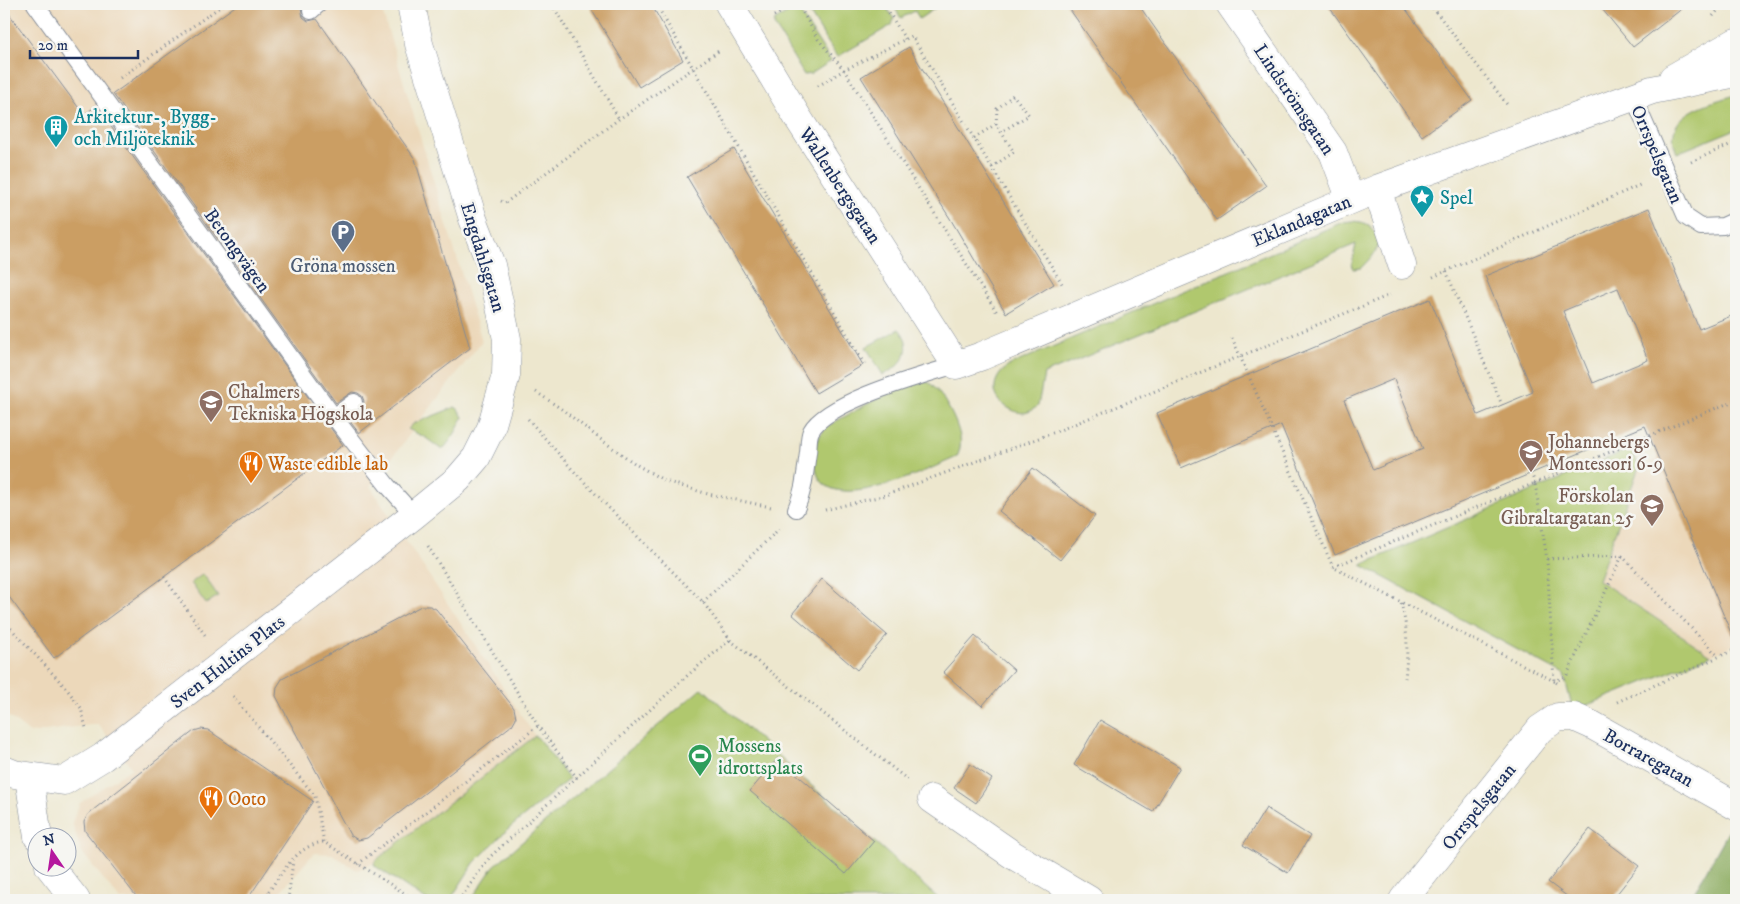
<svg xmlns="http://www.w3.org/2000/svg" width="1740" height="904" font-family="'IM FELL DW Pica',serif">
<style>
.built{fill:#ecd8ba}
.green{fill:#b0c86e;stroke:#667c66}
.forest{fill:#8cac61;stroke:#546e60}
.building{fill:#cb9e64;fill-rule:evenodd}
.lines{fill:none;stroke-linecap:round;stroke-linejoin:round}
.service-casing{stroke:#848b96;stroke-width:18}
.minor-casing{stroke:#848b96;stroke-width:29}
.path{stroke:#848b96;stroke-width:3;stroke-dasharray:1 4;stroke-linecap:butt}
.service{stroke:#fff;stroke-width:16}
.minor{stroke:#fff;stroke-width:28}
.labels{text-anchor:middle;stroke-width:5;stroke-linejoin:round;paint-order:stroke}
.street-label{font-size:19px;fill:#1b2f5e;stroke:#f6f6f2}
.culture-label{font-size:19px;fill:#0d838f;stroke:#f6f6f2;text-anchor:start}
.service-label{font-size:19px;fill:#4e5e75;stroke:#f6f6f2}
.education-label{font-size:19px;fill:#785e54;stroke:#f6f6f2;text-anchor:start}
.food-label{font-size:19px;fill:#c56008;stroke:#f6f6f2;text-anchor:start}
.leisure-label{font-size:19px;fill:#27864d;stroke:#f6f6f2;text-anchor:start}
</style>
<rect width="100%" height="100%" fill="#f6f6f2"/>
<filter id="ink" filterUnits="userSpaceOnUse"><feTurbulence type="fractalNoise" baseFrequency=".02" numOctaves="2"/><feDisplacementMap in="SourceGraphic" scale="10" xChannelSelector="R" yChannelSelector="G"/><feConvolveMatrix kernelMatrix="1 2 1 2 8 2 1 2 1" color-interpolation-filters="sRGB"/></filter>
<filter id="wash" filterUnits="userSpaceOnUse"><feTurbulence type="fractalNoise" baseFrequency=".0096" numOctaves="4" result="noise"/><feDisplacementMap in="SourceGraphic" scale="20" xChannelSelector="R" yChannelSelector="G"/><feGaussianBlur stdDeviation="1.12" result="paint"/><feColorMatrix in="noise" values="0 0 0 0 0 0 0 0 0 0 0 0 0 0 0 0 0 1.4 0 .05"/><feComposite in="paint" operator="in"/></filter>
<g filter="url(#wash)">
<rect width="100%" height="100%" fill="#ede7ce"/>
<path class="built" d="M4 4H380L482 341 370 486 535 736 374 863 357 870 332 854 314 853 273 900H120L81 851 72 822 80 803 132 768 98 724 30 733 4 713Z
M1689 445 1665 476 1731 632 1736 631V644L1711 655 1598 580 1639 467Z"/>
<path class="green" d="M804 4H884L894 19 892 25 837 57Z
M892 4H941L919 19 915 11 901 18Z
M797 8 831 61 811 74 804 75 774 25 775 20Z
M1736 95V129L1677 153C1660 114 1708 103 1736 95Z
M1352 221 1361 222 1369 225 1377 236 1379 244 1375 253 1361 268 1353 269 1352 263 1356 244 1044 374 1038 406C1035 408 1031 411 1028 412 1023 414 1016 412 1012 410 989 399 990 378 1010 365L1343 222Z
M899 329C916 349 902 366 883 375L866 347Z
M928 382C941 390 958 422 960 437 961 445 960 450 957 457 929 469 849 508 823 483 817 478 816 469 815 462 812 448 818 434 829 425 858 410 895 385 928 382Z
M455 407 458 409 463 417C458 429 451 441 442 450L426 438 408 429 413 424Z
M1631 448 1639 467 1598 580 1711 655 1573 711 1564 675 1361 565Z
M203 574 218 596 206 604 191 583Z
M702 688 940 900H471L494 866Z
M535 736 538 738 569 779 506 831 474 863 450 900H426L375 866 374 863 376 860Z"/>
<path class="forest" d="M1733 823 1736 825V900H1690Z"/>
<g id="blocks">
<path class="building" d="M238 4H304L301 8 303 17 308 21 317 19 415 159 470 348 359 433 348 419 363 406 364 401 362 396 358 393 352 392 336 403 113 94Z
M588 4H651L683 60 639 87Z
M1066 4H1138L1266 186 1217 220Z
M1327 4H1402L1472 100 1422 136Z
M1598 4H1688L1633 47Z
M4 7 84 115 96 106 343 445 54 658 4 590Z
M909 47 1054 284 1006 313 951 220 861 77Z
M734 149 863 365 816 393 687 177Z
M1649 208 1699 329 1736 314V645L1645 426 1335 555 1281 425 1181 468 1157 413 1430 299 1478 415 1533 392 1485 276ZM1618 288 1648 360 1593 383 1563 311ZM1394 379 1423 449 1373 470 1344 400Z
M1033 468 1095 516 1060 560 999 511Z
M822 579 887 635 857 670 792 614Z
M421 606H430L436 609 514 708 516 718 512 725 367 838 358 840 350 835 276 696 277 687 282 679Z
M975 636 1014 670 982 706 943 672Z
M1100 720 1180 767 1153 812 1074 765Z
M201 729 208 730 313 801 247 900H139L85 831 84 822 88 814 194 731Z
M778 758 874 841 846 874 750 791Z
M970 764 992 779 976 803 954 788Z
M1266 808 1310 836 1288 873 1243 845Z
M1590 829 1639 866 1612 900H1572L1548 882Z"/>
</g>
</g>
<g filter="url(#ink)">
<use href="#blocks" fill-opacity="0" stroke="#848b96" stroke-width="1"/>
<g class="lines">
<defs>
<path id="service" d="M35 4 334 417 387 485 414 515
M311 11 319 4
M1633 96 1686 217 1701 227 1723 226 1736 220
M334 417 354 402
M796 509C804 491 805 473 808 453 809 447 808 437 811 431 827 401 924 375 956 365"/>
<path id="minor" d="M729 4 798 118 956 365 982 356 1377 189 1652 90 1736 73
M1230 4 1333 152 1351 200
M1673 78 1736 42
M1377 189 1402 265
M4 770 14 774 64 781 103 757 414 515 458 479 476 458 491 428 506 375 507 339 491 265 473 219 419 44 411 4
M29 777 38 837
M932 799 1013 855 1089 900
M49 866 76 900
M1403 900 1540 729 1558 717H1574L1592 725 1736 806"/>
</defs>
<use href="#service" class="service-casing"/>
<use href="#minor" class="minor-casing"/>
<path class="path" d="M552 4 619 119
M656 4 866 367
M798 4 818 39 844 70 998 314
M884 4 905 39
M1430 4 1509 107
M1716 4 1720 11
M774 16 796 4
M1713 16 1719 9
M120 78 224 4
M818 86 844 70 912 36 1064 287
M996 124 997 109 1013 95 1029 115 1001 132
M974 138 996 124 1014 152 992 167
M1691 162 1736 142
M501 201 505 203 619 119 720 50
M1446 271 1502 405
M1433 277 1642 184
M1232 338 1333 567
M536 392 563 410 600 439 637 465 665 481 708 494 771 507
M528 419 571 468 611 510 703 602 730 640 908 780
M1531 473 1535 483 1736 400
M825 510 886 495 1055 432 1390 295
M428 546 538 726 577 778
M1547 559 1622 556 1718 656
M164 577 205 635
M703 602 779 529
M1401 603C1408 629 1408 652 1405 678
M4 621 66 688 81 708 86 728
M1557 683 1554 681 1547 559 1535 483 1333 567 1554 681 1566 677 1622 556
M233 696 315 796 324 842
M1617 702 1736 649
M358 864 538 726
M263 900C279 878 295 845 324 842L415 900
M288 900 293 861
M459 900 490 857 689 674 730 640"/>
<use href="#service" class="service"/>
<use href="#minor" class="minor"/>
</g>
</g>
<defs>
<symbol id="building-pin" viewBox="-11 -11 22 30"><path d="M0 17L-7.5 6A9.5 9.5 0 1 1 7.5 6Z" fill="#0f9aa8" stroke="#f6f6f2"/><path d="M-4-6H4V6H1V3H-1V6H-4ZM-2.5-4.3h1.7v1.8h-1.7ZM.8-4.3h1.7v1.8H.8ZM-2.5-1h1.7V.8h-1.7ZM.8-1h1.7V.8H.8Z" fill="#fff"/></symbol>
<symbol id="sight-pin" viewBox="-11 -11 22 30"><path d="M0 17L-7.5 6A9.5 9.5 0 1 1 7.5 6Z" fill="#0f9aa8" stroke="#f6f6f2"/><path d="M0-6L1.8-2.2L6-1.7L2.9 1.2L3.7 5.4L0 3.3L-3.7 5.4L-2.9 1.2L-6-1.7L-1.8-2.2Z" fill="#fff"/></symbol>
<symbol id="parking-pin" viewBox="-11 -11 22 30"><path d="M0 17L-7.5 6A9.5 9.5 0 1 1 7.5 6Z" fill="#5c6f8a" stroke="#f6f6f2"/><path d="M-3.5-5.5H1a3.5 3.5 0 0 1 0 7H-1V5.5H-3.5ZM-1-3.4V-.6H.8a1.4 1.4 0 0 0 0-2.8Z" fill="#fff"/></symbol>
<symbol id="university-pin" viewBox="-11 -11 22 30"><path d="M0 17L-7.5 6A9.5 9.5 0 1 1 7.5 6Z" fill="#8d6e63" stroke="#f6f6f2"/><path d="M0-5L7-2L0 1L-7-2ZM-4 1L0 2.5L4 1V4Q0 6-4 4Z" fill="#fff"/></symbol>
<symbol id="school-pin" viewBox="-11 -11 22 30"><path d="M0 17L-7.5 6A9.5 9.5 0 1 1 7.5 6Z" fill="#8d6e63" stroke="#f6f6f2"/><path d="M0-5L7-2L0 1L-7-2ZM-4 1L0 2.5L4 1V4Q0 6-4 4Z" fill="#fff"/></symbol>
<symbol id="restaurant-pin" viewBox="-11 -11 22 30"><path d="M0 17L-7.5 6A9.5 9.5 0 1 1 7.5 6Z" fill="#e8710a" stroke="#f6f6f2"/><path d="M-5-6h1v4h1v-4h1v4h1v-4h1v5L-1.5 .5V6h-2V.5L-5-1ZM5-6V6H3V1.5H1.5Q1.5-4 5-6Z" fill="#fff"/></symbol>
<symbol id="stadium-pin" viewBox="-11 -11 22 30"><path d="M0 17L-7.5 6A9.5 9.5 0 1 1 7.5 6Z" fill="#2e9e5b" stroke="#f6f6f2"/><path d="M0-5a6.5 5 0 1 0 0 10a6.5 5 0 1 0 0-10ZM-3.5-1.8h7v3.6h-7Z" fill="#fff"/></symbol>
</defs>
<g fill-rule="evenodd">
<use href="#building-pin" x="42" y="113" width="28" height="38"/>
<use href="#sight-pin" x="1408" y="183" width="28" height="38"/>
<use href="#parking-pin" x="329" y="218" width="28" height="38"/>
<use href="#university-pin" x="197" y="388" width="28" height="38"/>
<use href="#school-pin" x="1517" y="438" width="28" height="38"/>
<use href="#restaurant-pin" x="237" y="449" width="28" height="38"/>
<use href="#school-pin" x="1638" y="492" width="28" height="38"/>
<use href="#stadium-pin" x="686" y="742" width="28" height="38"/>
<use href="#restaurant-pin" x="197" y="784" width="28" height="38"/>
</g>
<g class="labels">
<g class="street-label">
<text transform="translate(1295 99) rotate(56)" y="7">Lindströmsgatan</text>
<text transform="translate(1658 154) rotate(67)" y="7">Orrspelsgatan</text>
<text transform="translate(841 185) rotate(57)" y="7">Wallenbergsgatan</text>
<text transform="translate(1301 220) rotate(-23)" y="7">Eklandagatan</text>
<text transform="translate(238 250) rotate(54)" y="7">Betongvägen</text>
<text transform="translate(484 257) rotate(73)" y="7">Engdahlsgatan</text>
<text transform="translate(227 661) rotate(-38)" y="7">Sven Hultins Plats</text>
<text transform="translate(1649 757) rotate(29)" y="7">Borraregatan</text>
<text transform="translate(1478 806) rotate(-51)" y="7">Orrspelsgatan</text>
</g>
<g class="culture-label">
<text x="74" y="123">Arkitektur-, Bygg-<tspan x="74" dy="22">och Miljöteknik</tspan></text>
<text x="1440" y="204">Spel</text>
</g>
<g class="service-label">
<text x="343" y="272">Gröna mossen</text>
</g>
<g class="education-label">
<text x="228" y="398">Chalmers<tspan x="228" dy="22">Tekniska Högskola</tspan></text>
<text x="1548" y="448">Johannebergs<tspan x="1548" dy="22">Montessori 6-9</tspan></text>
<text x="1634" y="502" text-anchor="end">Förskolan<tspan x="1634" dy="22">Gibraltargatan 25</tspan></text>
</g>
<g class="food-label">
<text x="268" y="470">Waste edible lab</text>
<text x="228" y="805">Ooto</text>
</g>
<g class="leisure-label">
<text x="718" y="752">Mossens<tspan x="718" dy="22">idrottsplats</tspan></text>
</g>
</g>
<rect width="1740" height="904" fill="none" stroke="#f6f6f2" stroke-width="20"/>
<g transform="translate(52 852) rotate(347)"><circle r="24" fill="#f6f6f2" stroke="#9ea6b7"/>
<path d="M0-4L9 19L0 12L-9 19Z" fill="#b5179e"/>
<text y="-8" font-size="14" font-weight="bold" text-anchor="middle" fill="#1b2f5e">N</text>
</g>
<path d="M30 50v8h108v-8" fill="none" stroke="#1b2f5e" stroke-width="2.5"/>
<text x="38" y="50" font-size="15" fill="#1b2f5e" stroke="#f6f6f2" stroke-width="4" paint-order="stroke">20 m</text>
</svg>
